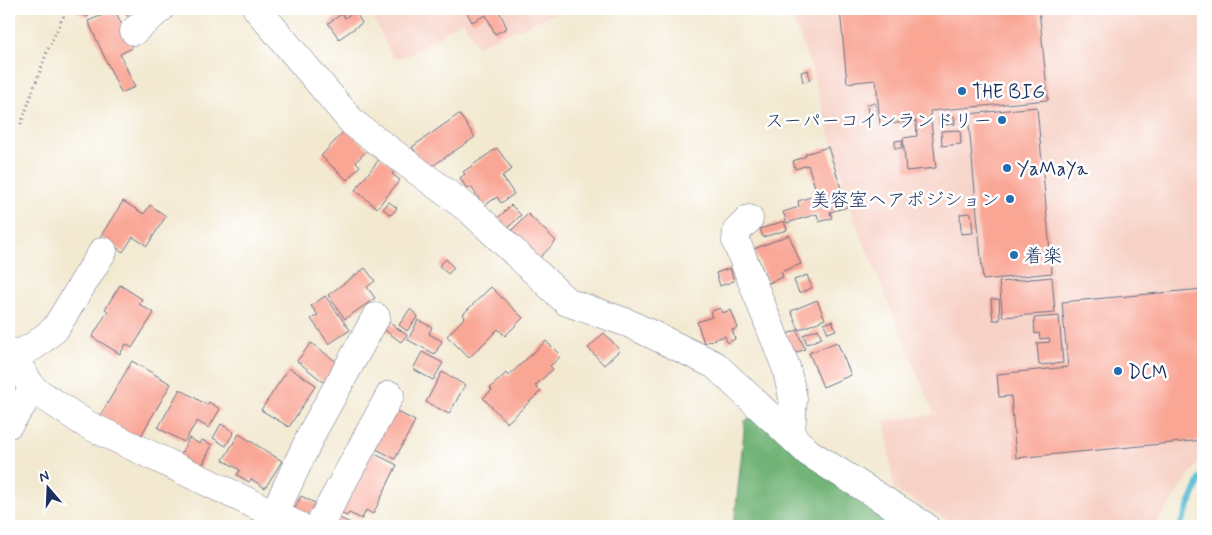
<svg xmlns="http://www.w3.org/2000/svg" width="1212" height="535" font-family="Mynerve,'Klee One',sans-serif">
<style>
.built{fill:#f7d1c6}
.forest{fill:#72b477;stroke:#46726a}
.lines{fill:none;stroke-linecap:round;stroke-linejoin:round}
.stream{stroke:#53b8d2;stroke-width:6}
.building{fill:#f9a695}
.minor-casing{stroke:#677086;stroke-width:29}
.path{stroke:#677086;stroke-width:3;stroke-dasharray:1 4;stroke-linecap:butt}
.minor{stroke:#fff;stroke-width:28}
.poi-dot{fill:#1f6fb2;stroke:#fff;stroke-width:2}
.labels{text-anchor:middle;stroke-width:5;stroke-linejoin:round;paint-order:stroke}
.poi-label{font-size:19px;fill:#1b2f5e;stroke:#fff;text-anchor:start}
</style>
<rect width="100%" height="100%" fill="#fff"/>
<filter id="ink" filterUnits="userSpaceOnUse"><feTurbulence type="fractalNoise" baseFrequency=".02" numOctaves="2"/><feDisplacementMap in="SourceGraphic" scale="10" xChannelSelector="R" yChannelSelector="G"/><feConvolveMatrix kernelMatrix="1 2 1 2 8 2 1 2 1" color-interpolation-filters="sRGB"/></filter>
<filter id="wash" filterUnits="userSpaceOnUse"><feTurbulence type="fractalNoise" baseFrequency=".0096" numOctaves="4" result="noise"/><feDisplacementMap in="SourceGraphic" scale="20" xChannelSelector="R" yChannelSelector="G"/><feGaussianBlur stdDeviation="1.12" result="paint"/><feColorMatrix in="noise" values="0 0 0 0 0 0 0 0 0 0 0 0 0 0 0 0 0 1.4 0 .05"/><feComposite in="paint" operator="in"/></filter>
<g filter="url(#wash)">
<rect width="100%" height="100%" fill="#f3e9d1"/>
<path class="built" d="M369 9H565L477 46 463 20 410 55 393 58Z
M789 9H1203V456L1155 525 959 526 894 490 885 421 934 414 854 219 811 67Z"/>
<path class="forest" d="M752 417 905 526H731L735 516 745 421Z"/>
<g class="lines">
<path class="stream" d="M1180 526 1203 473"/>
</g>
<g id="blocks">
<path class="building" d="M77 9H91L88 17 76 12Z
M122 9H145L133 21 121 10Z
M465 9H498L507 28 495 34 486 15 472 22Z
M840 9H1039L1048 100 930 111 936 168 906 171 903 138 917 136 916 121 880 125 876 80 847 83Z
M115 10 132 48 120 54 135 87 121 93 88 21Z
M355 11 362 23 339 39 328 23 342 14 345 18Z
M808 70 810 80 803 82 801 72Z
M875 103 876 114H868L867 104Z
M1037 107 1052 273 983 280 968 114Z
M459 114 475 137 428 169 412 147Z
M954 116 955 124 939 125V118Z
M346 129 368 149 356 162 360 166 347 180 321 156Z
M960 130 961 144 942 146 941 131Z
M902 140V148H895V141Z
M828 147 847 207 830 212 832 218 819 222 817 214 787 223 783 212 799 207 798 201 814 196 812 191 816 190 808 165 795 169 793 161 806 156 805 154Z
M497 148 512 169 502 176 514 194 501 203 497 197 484 206 471 187 467 189 460 178 465 174 463 172Z
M381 157 396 169 392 174 400 180 377 208 355 190Z
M123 201 144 214 150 205 166 216 147 246 133 237 123 252 100 237Z
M389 202 397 208 391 215 383 209Z
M511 205 521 215 508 228 498 218Z
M971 213 973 233 961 234 960 214Z
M528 214 556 241 534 264 506 236Z
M784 221 787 230 763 237 760 229Z
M789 235 801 264 781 272 783 277 768 283 754 249Z
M446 259 454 268 448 274 439 266Z
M365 268 375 281 367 287 375 298 345 319 328 295Z
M730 268 734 281 720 286 716 273Z
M807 275 812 288 799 293 794 280Z
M1052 277 1055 313 1003 317 999 282Z
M120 285 142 299 139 304 154 313 132 348 126 344 120 354 92 337 108 311 105 309Z
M491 287 523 318 505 336 498 329 469 358 447 336 465 317 463 314Z
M1203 289V440L1016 458 1011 396 999 397 997 374 1068 367 1062 302Z
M325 296 350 330 329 344 311 319 318 315 311 306Z
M991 299H999L1000 320H993Z
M817 300 825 319 799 330 791 311Z
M720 308 722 313 731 310 738 328 732 330 735 339 727 343 725 336 704 343 697 322 712 317 710 312Z
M410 309 418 316 407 331 399 325Z
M1059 316 1063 363 1039 365 1037 343 1050 342 1049 338 1040 339 1039 333 1035 334 1034 318Z
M418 320 432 327 429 334 442 341 435 354 408 340Z
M387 321 407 335 401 342 382 328Z
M832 321 836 330 828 333 824 324Z
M818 329 822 338 807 344 803 335Z
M797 330 805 349 788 356 780 337Z
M604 333 620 350 604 365 588 348Z
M546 341 561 356 550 366 553 369 535 386 541 391 507 423 483 398 492 390 490 388 506 373 508 376Z
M837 342 851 375 823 387 809 353Z
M311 343 341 365 326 384 297 361Z
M422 352 443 363 433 380 413 369Z
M132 361 171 384 139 439 100 416Z
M289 368 316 385 289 427 261 410Z
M442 372 465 385 449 414 426 402Z
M180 389 207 405 209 402 220 409 209 428 197 421 184 442 158 428Z
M389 407 415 421 395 459 369 445Z
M221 424 234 432 226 446 213 438Z
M239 434 282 461 265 488 251 479 249 482 237 475 240 470 223 460Z
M189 438 200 444 202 440 212 445 200 470 178 460Z
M367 450 397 465 373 514 366 510 362 519 349 513 347 516 337 512Z
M301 496 321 506 313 522 293 512Z
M333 515 357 526H327Z"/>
</g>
</g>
<g filter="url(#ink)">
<use href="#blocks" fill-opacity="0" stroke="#677086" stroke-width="1"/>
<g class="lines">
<defs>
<path id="minor" d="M257 9 353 123 471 211 567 302 628 323 715 365 809 453 925 526
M134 31 160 9
M749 219 737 231 736 241 786 367 793 398 791 436
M9 351 33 389 86 424 299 526
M13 357 34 346 55 329 103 251
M9 424 33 389
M274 514 314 429 376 317
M319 526 390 395"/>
</defs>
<use href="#minor" class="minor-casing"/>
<path class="path" d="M21 124 48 49 67 9"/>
<use href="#minor" class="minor"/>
</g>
</g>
<g class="poi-dot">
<circle cx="962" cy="91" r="5"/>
<circle cx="1002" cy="120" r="5"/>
<circle cx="1007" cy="168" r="5"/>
<circle cx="1010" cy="199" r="5"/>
<circle cx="1014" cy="255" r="5"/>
<circle cx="1118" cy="371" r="5"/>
</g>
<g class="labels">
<g class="poi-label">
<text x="972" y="98">THE BIG</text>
<text x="992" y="127" text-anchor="end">スーパーコインランドリー</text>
<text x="1017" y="175">YaMaYa</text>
<text x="1000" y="206" text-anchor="end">美容室ヘアポジション</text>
<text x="1024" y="262">着楽</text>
<text x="1128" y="378">DCM</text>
</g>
</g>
<rect width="1212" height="535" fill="none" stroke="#fff" stroke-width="30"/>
<g transform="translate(48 488) rotate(341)" stroke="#ffffff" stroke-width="4" paint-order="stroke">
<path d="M0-4L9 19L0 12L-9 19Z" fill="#1b2f5e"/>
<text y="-8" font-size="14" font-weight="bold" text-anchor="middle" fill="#1b2f5e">N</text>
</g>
</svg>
